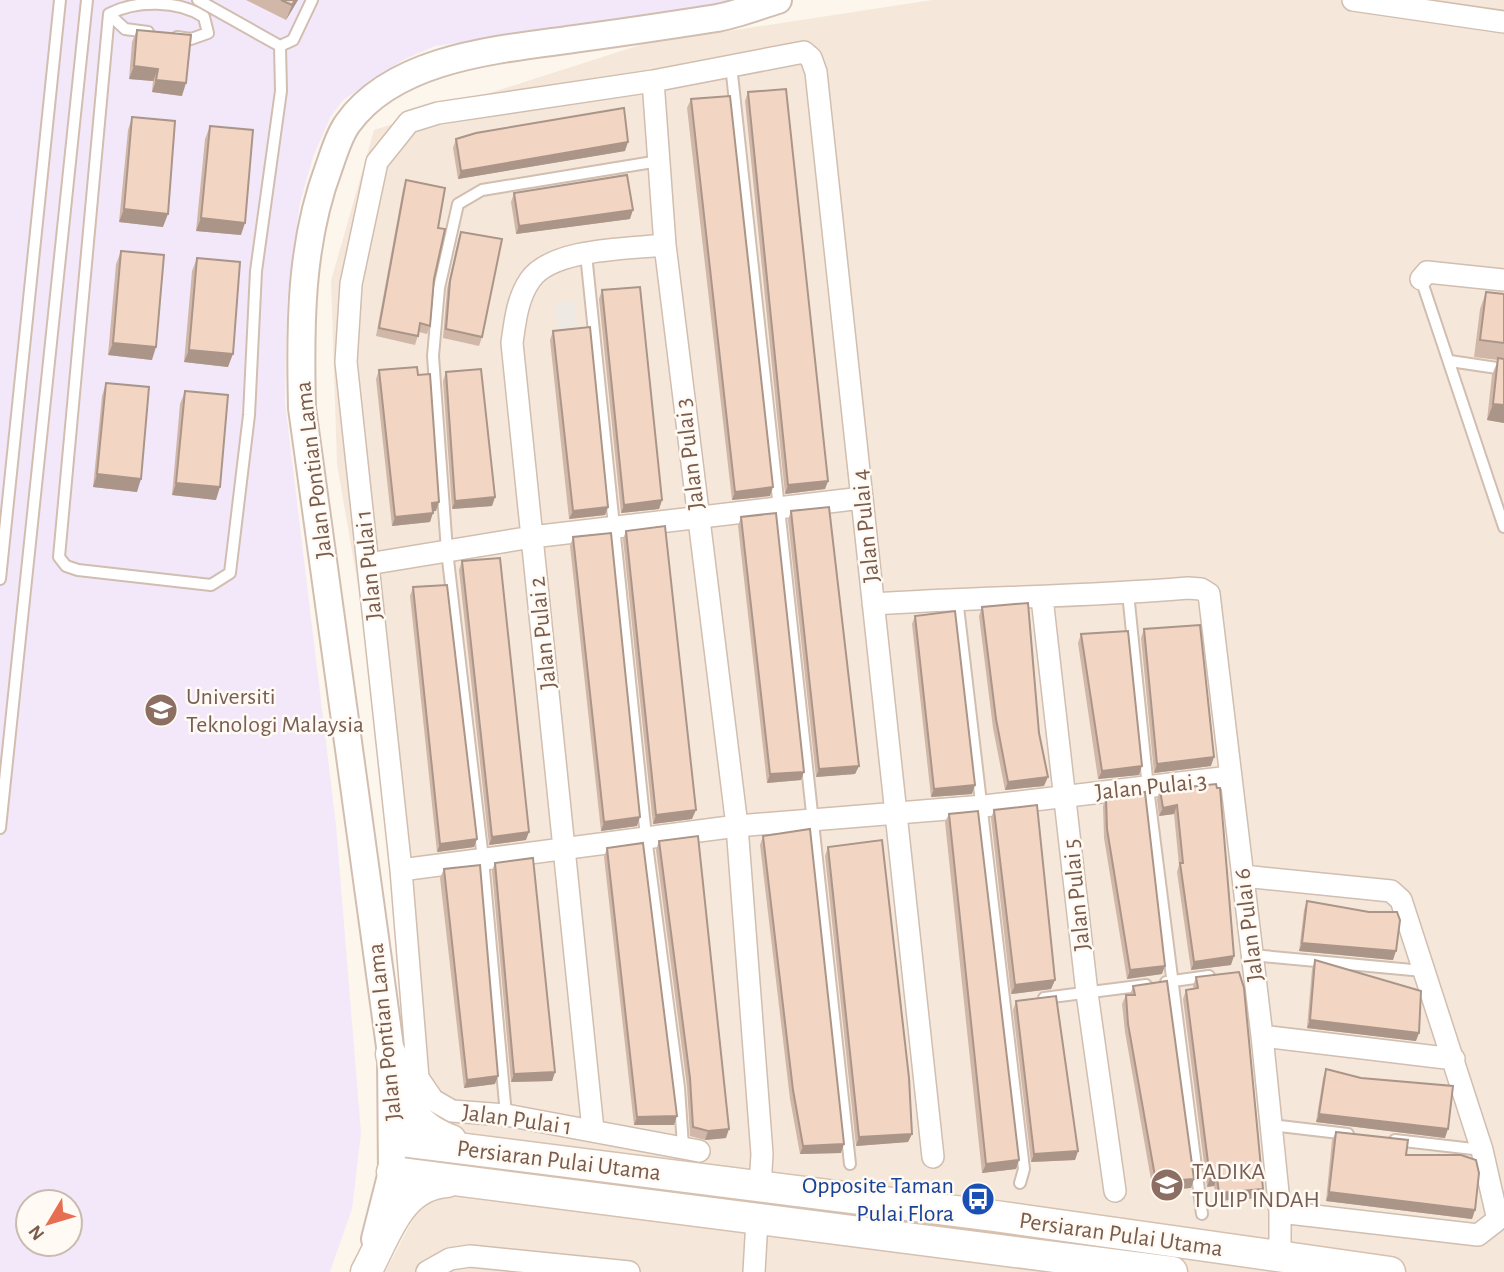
<svg xmlns="http://www.w3.org/2000/svg" width="1504" height="1272" font-family="'Alegreya Sans',sans-serif">
<style>
.residential{fill:#f5e8da}
.industrial{fill:#efe9e4}
.education{fill:#f3e8fa;fill-rule:evenodd}
.lines{fill:none;stroke-linecap:round;stroke-linejoin:round}
.service-casing{stroke:#d1beb0;stroke-width:14}
.minor-casing{stroke:#d1beb0;stroke-width:24}
.tertiary-casing{stroke:#d1beb0;stroke-width:30}
.secondary-casing{stroke:#d6c0b0;stroke-width:33}
.service{stroke:#fff;stroke-width:10}
.minor{stroke:#fff;stroke-width:21}
.tertiary{stroke:#fff;stroke-width:26}
.secondary{stroke:#fff;stroke-width:30}
.wall{fill:#d1b7a8}
.shaded-wall{fill:#aa9588}
.building{fill:#f3d5c3;stroke:#aa9588;stroke-width:2}
.labels{text-anchor:middle;stroke-width:5;stroke-linejoin:round;paint-order:stroke}
.street-label{font-size:24px;fill:#7a5c4d;stroke:#fffaf3}
.education-label{font-size:24px;fill:#785e54;stroke:#fffaf3;text-anchor:start}
.transit-label{font-size:24px;fill:#164399;stroke:#fffaf3;text-anchor:end}
</style>
<rect width="100%" height="100%" fill="#fdf6ec"/>
<path class="residential" d="M932 0H1504V1272H385L424 1198 392 784 337 464 331 281 374 130 643 44Z"/>
<path class="industrial" d="M574 301 578 335 559 337 554 303Z"/>
<path class="education" d="M0 0H740L642 18 435 46 403 60 343 100 330 118 313 157 300 203 287 302 285 402 336 825 361 1133 352 1209 330 1272H0ZM28 1202H70V1244H28Z"/>
<g class="lines">
<defs>
<path id="service" d="M198 0 280 46 293 40 312 0
M109 14 125 29 148 32
M177 37 191 39 208 33 204 17C178 0 136 0 109 14L59 557 66 566 78 570 211 585 230 573 249 415 256 271 281 91 280 46
M731 65 850 1164
M586 254 646 837 679 1088 683 1146
M1421 279 1504 527
M1450 361 1504 369
M0 579 60 0
M1128 593 1148 788 1202 1214
M957 598 1024 1169 1020 1183
M0 828 87 0
M1252 955 1423 971
M1166 982 1209 976
M1044 998 1146 985
M506 1115 483 859 447 551 433 356 439 288 458 204 482 190 659 161
M1271 1125 1348 1134
M1395 1140 1482 1150"/>
<path id="minor" d="M1353 0 1504 22
M653 81 665 245 737 826 762 1154 760 1187
M1421 279 1427 272 1504 280
M368 564 532 537 862 498
M1042 598 1087 993 1115 1191
M873 604C978 597 1083 597 1188 588L1201 589 1209 594 1262 1036 1280 1212V1256
M401 870 737 826 984 806 1230 777
M1243 876 1391 891 1401 900 1482 1150 1497 1216 1496 1221 1478 1235 1280 1212
M1262 1036 1454 1059
M593 1130 512 343C515 322 517 299 530 280 552 248 629 249 665 245
M699 1151 506 1115 452 1111 433 1100 418 1078 401 870 346 362 351 284 377 162 409 122 438 113 653 81 804 52 811 58 816 72 933 1157
M427 1272 450 1259 470 1256 629 1272
M754 1272 757 1220"/>
<path id="tertiary" d="M375 1239 392 1172 391 1054 302 408C300 326 300 244 329 167 334 153 339 135 348 123 397 55 506 49 581 38 626 32 672 25 717 18 738 14 758 6 778 0"/>
<path id="secondary" d="M391 1054C402 1095 407 1124 451 1140
M394 1140 995 1216 1390 1272
M392 1172 1172 1272
M366 1272C387 1234 399 1185 447 1182"/>
</defs>
<use href="#service" class="service-casing"/>
<use href="#minor" class="minor-casing"/>
<use href="#tertiary" class="tertiary-casing"/>
<use href="#secondary" class="secondary-casing"/>
<use href="#service" class="service"/>
<use href="#minor" class="minor"/>
<use href="#tertiary" class="tertiary"/>
<use href="#secondary" class="secondary"/>
</g>
<path class="wall" d="M246 0H298L286 20Z
M137 30 182 96 152 92 153 81 129 79 132 42Z
M748 92 828 481 825 489 785 494 745 101Z
M691 99 770 496 732 500 687 108Z
M132 117 163 227 119 222 128 130Z
M210 126 241 235 196 231 205 139Z
M456 139 625 151 458 179 453 148Z
M406 180 438 228 430 326 427 334 419 332 415 345 376 336 403 189Z
M514 193 630 219 516 234 511 202Z
M461 232 482 337 479 346 443 338 447 289 458 240Z
M121 251 152 360 108 355 116 264Z
M197 258 228 367 184 362 192 271Z
M602 290 662 500 659 509 621 513 599 299Z
M1486 292 1504 294V423L1487 420 1492 375 1498 360 1474 357 1480 309Z
M553 331 608 507 605 515 569 519 550 340Z
M379 370 436 511H433L430 522 392 526 376 379Z
M446 372 495 497 492 506 452 509 443 381Z
M106 383 137 492 93 487 102 396Z
M185 391 216 500 172 495 180 404Z
M791 511 859 766 855 774 816 777 788 520Z
M741 517 801 780 767 783 738 526Z
M626 531 692 819 653 824 623 539Z
M573 537 637 826 601 831 570 546Z
M462 561 526 840 489 845 459 570Z
M413 587 477 839 474 847 437 852 410 596Z
M982 607 1044 786 1005 790 993 728 979 616Z
M915 616 972 794 931 797 912 624Z
M1144 629 1211 766 1154 773 1141 638Z
M1081 634 1139 775 1098 779 1078 643Z
M1216 784 1231 965 1191 970 1177 872 1179 865 1174 814 1159 816 1157 799 1160 790Z
M1106 798 1162 974 1127 979 1104 838 1103 806Z
M994 810 1055 980 1051 989 1011 994 991 818Z
M949 814 1019 1160 1016 1169 982 1173 945 822Z
M763 836 841 1153 800 1154 790 1099 760 845Z
M659 841 726 1138 705 1140 690 1136 687 1087 656 850Z
M828 847 912 1134 908 1142 856 1146 825 856Z
M607 848 674 1125H634L604 857Z
M495 863 555 1072 552 1081 511 1082 492 871Z
M444 869 495 1084 464 1088 440 878Z
M1307 901 1393 960 1299 951 1304 910Z
M1315 960 1416 1041 1307 1028 1312 969Z
M1196 977 1263 1189 1260 1198 1216 1201 1214 1186 1207 1187 1183 999 1186 990 1194 989 1193 986Z
M1133 986 1194 1179 1191 1188 1153 1191 1125 1032 1122 1004 1126 995H1130Z
M1016 1001 1078 1151 1075 1160 1031 1162 1013 1010Z
M1326 1069 1445 1138 1316 1122 1323 1078Z
M1336 1132 1406 1155 1475 1210 1472 1219 1326 1201 1332 1140Z"/>
<path class="shaded-wall" d="M295 0H298L286 20 292 5Z
M134 66 158 69 153 81 129 79Z
M156 80 186 83 182 96 152 92Z
M628 142 625 151 458 179 461 171Z
M124 209 168 214 163 227 119 222Z
M633 210 630 219 516 234 519 226Z
M201 218 245 223 241 235 196 231Z
M113 343 156 347 152 360 108 355Z
M189 350 233 354 228 367 184 362Z
M1493 404 1504 405V423L1487 420Z
M97 474 141 479 137 492 93 487Z
M828 481 825 489 785 494 788 485Z
M176 483 220 487 216 500 172 495Z
M773 487 770 496 732 500 735 492Z
M495 497 492 506 452 509 455 501Z
M662 500 659 509 621 513 624 505Z
M439 502 436 511 429 512 432 503Z
M608 507 605 515 569 519 573 511Z
M433 513 430 522 392 526 395 517Z
M1214 757 1211 766 1154 773 1157 764Z
M859 766 855 774 816 777 819 769Z
M1142 766 1139 775 1098 779 1102 771Z
M804 772 801 780 767 783 770 774Z
M1048 777 1044 786 1005 790 1008 782Z
M975 785 972 794 931 797 934 789Z
M1177 805 1174 814 1159 816 1163 808Z
M696 810 692 819 653 824 656 815Z
M640 817 637 826 601 831 604 822Z
M529 832 526 840 489 845 492 837Z
M477 839 474 847 437 852 440 844Z
M1302 943 1396 951 1393 960 1299 951Z
M1234 956 1231 965 1191 970 1194 962Z
M1165 966 1162 974 1127 979 1130 970Z
M1055 980 1051 989 1011 994 1015 985Z
M1310 1020 1419 1033 1416 1041 1307 1028Z
M555 1072 552 1081 511 1082 514 1074Z
M498 1076 495 1084 464 1088 467 1080Z
M1319 1114 1448 1129 1445 1138 1316 1122Z
M677 1116 674 1125H634L637 1117Z
M729 1129 726 1138 705 1140 708 1131Z
M912 1134 908 1142 856 1146 859 1137Z
M844 1144 841 1153 800 1154 803 1146Z
M1078 1151 1075 1160 1031 1162 1034 1154Z
M1019 1160 1016 1169 982 1173 986 1164Z
M1210 1178H1217L1214 1186 1207 1187Z
M1194 1179 1191 1188 1153 1191 1156 1182Z
M1263 1189 1260 1198 1216 1201 1219 1193Z
M1329 1192 1475 1210 1472 1219 1326 1201Z"/>
<path class="building" d="M281 0H295L292 5Z
M137 30 191 35 186 83 156 80 158 69 134 66Z
M786 89 828 481 788 485 748 92Z
M730 96 773 487 735 492 691 99Z
M624 108 628 142 461 171 456 139 476 133Z
M132 117 175 121 168 214 124 209Z
M210 126 253 130 245 223 201 218Z
M627 175 633 210 519 226 514 193Z
M406 180 445 188 438 228 445 229 434 279 430 326 420 323 418 336 379 328Z
M461 232 502 239 482 337 446 329 450 281Z
M121 251 164 255 156 347 113 343Z
M197 258 240 262 233 354 189 350Z
M640 287 662 500 624 505 602 290Z
M1486 292 1504 294V343L1480 340Z
M590 327 608 507 573 511 553 331Z
M1498 358 1504 359V405L1493 404Z
M417 367 418 375 430 374 439 502 432 503 433 513 395 517 379 370Z
M481 369 495 497 455 501 446 372Z
M106 383 149 387 141 479 97 474Z
M185 391 228 395 220 487 176 483Z
M829 507 859 766 819 769 791 511Z
M776 513 804 772 770 774 741 517Z
M665 526 696 810 656 815 626 531Z
M611 533 640 817 604 822 573 537Z
M500 558 529 832 492 837 462 561Z
M447 585 477 839 440 844 413 587Z
M1028 603 1039 733 1048 777 1008 782 996 719 982 607Z
M955 611 975 785 934 789 915 616Z
M1200 625 1214 757 1157 764 1144 629Z
M1128 631 1142 766 1102 771 1081 634Z
M1216 784 1217 788H1220L1234 956 1194 962 1180 863H1183L1177 805 1163 808 1160 790Z
M1145 792 1165 966 1130 970 1107 829 1106 798Z
M1037 805 1055 980 1015 985 994 810Z
M978 811 1019 1160 986 1164 949 814Z
M810 829 844 1144 803 1146 793 1090 763 836Z
M698 836 729 1129 708 1131 693 1127 690 1078 659 841Z
M882 840 909 1078 912 1134 859 1137 828 847Z
M643 843 677 1116 637 1117 607 848Z
M533 858 555 1072 514 1074 495 863Z
M480 865 498 1076 467 1080 444 869Z
M1307 901 1369 912H1397L1400 920 1396 951 1302 943Z
M1315 960 1421 991 1419 1033 1310 1020Z
M1239 972 1244 988 1263 1189 1219 1193 1217 1178H1210L1186 990 1198 988 1196 977Z
M1167 981 1194 1179 1156 1182 1128 1024 1126 995H1135L1133 986Z
M1056 996 1078 1151 1034 1154 1016 1001Z
M1326 1069 1361 1078 1453 1086 1448 1129 1319 1114Z
M1336 1132 1408 1140 1406 1155H1461L1476 1160 1479 1173 1475 1210 1329 1192Z"/>
<defs>
<symbol id="university-disc" viewBox="-11 -11 22 22"><circle r="9.5" fill="#8d6e63" stroke="#fffaf3"/><path d="M0-5L7-2L0 1L-7-2ZM-4 1L0 2.5L4 1V4Q0 6-4 4Z" fill="#fff"/></symbol>
<symbol id="school-disc" viewBox="-11 -11 22 22"><circle r="9.5" fill="#8d6e63" stroke="#fffaf3"/><path d="M0-5L7-2L0 1L-7-2ZM-4 1L0 2.5L4 1V4Q0 6-4 4Z" fill="#fff"/></symbol>
<symbol id="bus-disc" viewBox="-11 -11 22 22"><circle r="9.5" fill="#1a4fb4" stroke="#fffaf3"/><path d="M-5-6H5V4H4V6H2V4H-2V6H-4V4H-5ZM-3.5-4V0h7V-4ZM-3.5 1.2v1.5H-2V1.2ZM2 1.2v1.5H3.5V1.2Z" fill="#fff"/></symbol>
</defs>
<g fill-rule="evenodd">
<use href="#university-disc" x="142" y="691" width="38" height="38"/>
<use href="#school-disc" x="1148" y="1166" width="38" height="38"/>
<use href="#bus-disc" x="959" y="1180" width="38" height="38"/>
</g>
<g class="labels">
<g class="street-label">
<text transform="translate(689 454) rotate(-97)" y="8">Jalan Pulai 3</text>
<text transform="translate(313 470) rotate(-97)" y="8">Jalan Pontian Lama</text>
<text transform="translate(865 526) rotate(-96)" y="8">Jalan Pulai 4</text>
<text transform="translate(368 565) rotate(-96)" y="8">Jalan Pulai 1</text>
<text transform="translate(542 633) rotate(-96)" y="8">Jalan Pulai 2</text>
<text transform="translate(1151 786) rotate(-6)" y="8">Jalan Pulai 3</text>
<text transform="translate(1076 895) rotate(-96)" y="8">Jalan Pulai 5</text>
<text transform="translate(1248 925) rotate(-97)" y="8">Jalan Pulai 6</text>
<text transform="translate(384 1032) rotate(-96)" y="8">Jalan Pontian Lama</text>
<text transform="translate(517 1119) rotate(8)" y="8">Jalan Pulai 1</text>
<text transform="translate(559 1160) rotate(7)" y="8">Persiaran Pulai Utama</text>
<text transform="translate(1121 1234) rotate(8)" y="8">Persiaran Pulai Utama</text>
</g>
<g class="education-label">
<text x="186" y="704">Universiti<tspan x="186" dy="28">Teknologi Malaysia</tspan></text>
<text x="1192" y="1179">TADIKA<tspan x="1192" dy="28">TULIP INDAH</tspan></text>
</g>
<g class="transit-label">
<text x="954" y="1193">Opposite Taman<tspan x="954" dy="28">Pulai Flora</tspan></text>
</g>
</g>
<g transform="translate(49 1223) rotate(232)"><circle r="33" fill="#fffaf3" stroke="#cabbb1" stroke-width="2"/>
<path d="M0-5L12 26L0 18L-12 26Z" fill="#e76f51"/>
<text y="-10" font-size="19" font-weight="bold" text-anchor="middle" fill="#7a5c4d">N</text>
</g>
</svg>
